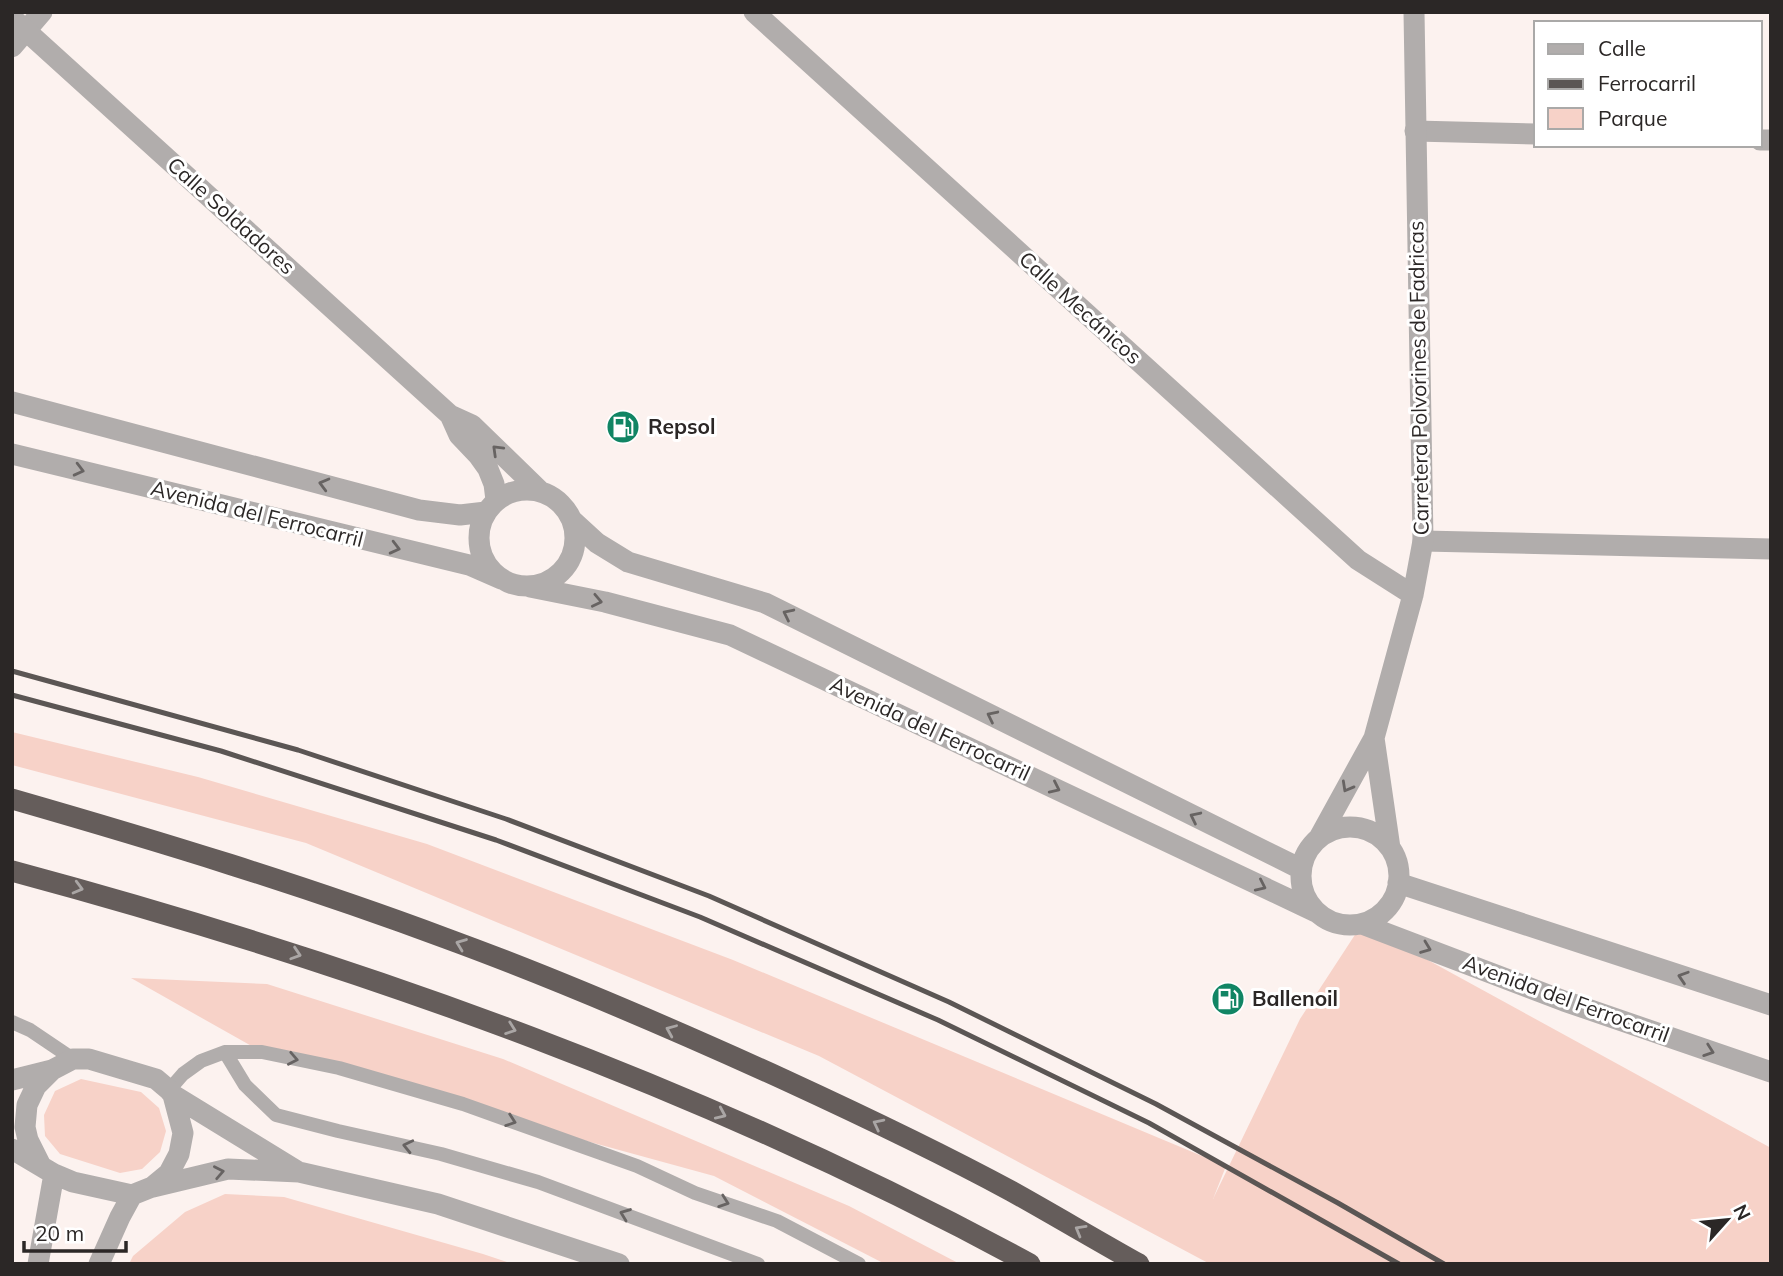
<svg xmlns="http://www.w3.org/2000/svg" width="1783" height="1276" font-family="Mulish,sans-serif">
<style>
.green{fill:#f7d2c8}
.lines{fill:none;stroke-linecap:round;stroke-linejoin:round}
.service{stroke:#b1adac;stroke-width:14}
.minor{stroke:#b1adac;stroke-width:21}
.tertiary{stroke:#b1adac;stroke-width:21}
.motorway{stroke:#655d5b;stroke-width:21}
.rail{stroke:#5b5654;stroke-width:5}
.oneway{stroke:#676362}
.oneway2{stroke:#aaa6a5}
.labels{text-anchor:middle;stroke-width:6;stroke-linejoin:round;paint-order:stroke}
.street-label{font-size:21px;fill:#2b2726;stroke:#fff}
.poi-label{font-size:21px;font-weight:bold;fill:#2b2726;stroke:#fff;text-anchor:start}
</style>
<rect width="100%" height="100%" fill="#fcf2ef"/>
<path class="green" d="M12 732 198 777 427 844 733 960 1226 1166 1213 1199 1300 1019 1362 924 1771 1148V1264H1210L819 1056 306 843 12 765Z
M131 978 267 984 503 1059 849 1206 960 1264H885L714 1176 262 1052Z
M81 1079 141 1092 159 1108 166 1131 160 1152 142 1169 120 1173 60 1154 45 1136 44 1115 55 1091Z
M225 1194 284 1197 483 1254 513 1264H129L133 1256 185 1212Z"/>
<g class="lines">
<path class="service" d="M12 1022 30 1030 73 1059
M225 1052 245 1085 276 1115 338 1131 441 1154 538 1182 758 1264
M169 1090 183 1074 201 1061 225 1052H262L339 1068 463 1104 637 1166 695 1193 777 1221 859 1264"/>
<path class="minor" d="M12 47 42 12
M1415 131 1536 134
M1760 140H1771
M1423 541 1771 549"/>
<path class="tertiary" d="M754 12 1358 560 1413 595
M12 18 450 415 472 425 540 491
M12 402 419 510 460 515 486 512
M450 415 459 435 478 455 488 469 494 484 496 500
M12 454 469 565 501 579
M479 538a48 48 0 1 1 96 0a48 48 0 1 1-96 0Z
M573 521 597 543 628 562 765 603 1301 869
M530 587 605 602 730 635 1316 912
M1374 738 1390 848
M1301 876a49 49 0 1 1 98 0a49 49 0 1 1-98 0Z
M1320 836 1374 738 1413 595 1423 541 1414 12
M1398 883 1771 1005
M1362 924 1564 1001 1771 1072
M12 1080 52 1070
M173 1095 297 1171
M12 1149 54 1174 73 1182 132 1195 152 1187 169 1173 179 1154 183 1133 173 1095 169 1090 156 1079 89 1059H73L52 1070 36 1086 27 1105 25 1127 28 1140 41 1166
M153 1187 228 1169 299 1172 438 1204 619 1264
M38 1264 54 1174
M99 1264 120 1217 132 1195"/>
<path class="motorway" d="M12 799C158 841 303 885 445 938 560 980 673 1029 785 1080 861 1115 937 1151 1011 1191 1054 1215 1096 1240 1139 1264
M12 871C365 966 707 1089 1030 1264"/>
<path class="rail" d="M12 671 298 750 506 819 709 896 949 1002 1156 1104 1338 1203 1444 1264
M12 695 221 751 496 840 700 917 938 1020 1149 1123 1399 1264"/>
</g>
<defs><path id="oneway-chevron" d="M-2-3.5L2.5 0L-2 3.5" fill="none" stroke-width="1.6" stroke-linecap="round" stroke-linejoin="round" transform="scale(1.75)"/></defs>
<g class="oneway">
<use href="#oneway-chevron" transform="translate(497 450) rotate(-136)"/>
<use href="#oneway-chevron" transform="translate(79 470) rotate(14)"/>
<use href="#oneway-chevron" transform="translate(324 484) rotate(-165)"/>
<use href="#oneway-chevron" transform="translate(395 548) rotate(14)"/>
<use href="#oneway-chevron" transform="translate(597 601) rotate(12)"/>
<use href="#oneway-chevron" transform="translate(788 614) rotate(-154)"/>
<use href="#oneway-chevron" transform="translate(992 716) rotate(-154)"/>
<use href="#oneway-chevron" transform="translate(1347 787) rotate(119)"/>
<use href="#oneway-chevron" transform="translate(1055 788) rotate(25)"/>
<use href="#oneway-chevron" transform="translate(1195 817) rotate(-154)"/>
<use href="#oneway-chevron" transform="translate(1261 886) rotate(25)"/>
<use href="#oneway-chevron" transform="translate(1426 948) rotate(21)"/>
<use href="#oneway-chevron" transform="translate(1683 977) rotate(-162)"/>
<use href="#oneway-chevron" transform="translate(1709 1051) rotate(19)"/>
<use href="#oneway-chevron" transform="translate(293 1059) rotate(11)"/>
<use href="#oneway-chevron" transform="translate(511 1121) rotate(19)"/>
<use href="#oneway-chevron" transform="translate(408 1146) rotate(-167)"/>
<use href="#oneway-chevron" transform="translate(219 1172) rotate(-11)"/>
<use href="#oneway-chevron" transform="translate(724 1202) rotate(19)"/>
<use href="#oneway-chevron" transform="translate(625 1214) rotate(-159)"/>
</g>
<g class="oneway2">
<use href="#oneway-chevron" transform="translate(78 888) rotate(15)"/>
<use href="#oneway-chevron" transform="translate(461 944) rotate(-159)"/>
<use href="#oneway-chevron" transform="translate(296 954) rotate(18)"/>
<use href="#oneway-chevron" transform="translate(511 1029) rotate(20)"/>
<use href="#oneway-chevron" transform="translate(671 1030) rotate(-157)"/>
<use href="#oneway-chevron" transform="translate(721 1114) rotate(24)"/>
<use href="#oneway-chevron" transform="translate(878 1124) rotate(-153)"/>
<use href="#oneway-chevron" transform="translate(1080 1230) rotate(-150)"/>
</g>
<defs>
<symbol id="fuel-disc" viewBox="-11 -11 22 22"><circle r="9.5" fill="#118564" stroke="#fff"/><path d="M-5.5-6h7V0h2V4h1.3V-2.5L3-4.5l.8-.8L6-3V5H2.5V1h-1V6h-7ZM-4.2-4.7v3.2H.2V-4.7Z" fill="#fff"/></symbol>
</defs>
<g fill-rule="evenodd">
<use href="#fuel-disc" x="604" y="408" width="38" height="38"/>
<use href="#fuel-disc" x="1209" y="980" width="38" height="38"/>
</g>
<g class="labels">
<g class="street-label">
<text transform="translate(231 216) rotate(42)" y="7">Calle Soldadores</text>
<text transform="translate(1080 308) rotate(42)" y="7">Calle Mecánicos</text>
<text transform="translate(1419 378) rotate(-91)" y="7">Carretera Polvorines de Fadricas</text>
<text transform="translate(257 514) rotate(14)" y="7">Avenida del Ferrocarril</text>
<text transform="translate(930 729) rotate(25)" y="7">Avenida del Ferrocarril</text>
<text transform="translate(1566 999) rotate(20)" y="7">Avenida del Ferrocarril</text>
</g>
<g class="poi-label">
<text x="648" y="434">Repsol</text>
<text x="1252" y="1006">Ballenoil</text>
</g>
</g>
<rect width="1783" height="1276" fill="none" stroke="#2b2726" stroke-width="28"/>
<rect x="1534" y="21" width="228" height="126" fill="#ffffff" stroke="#aaa9a8" stroke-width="2"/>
<rect x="1548" y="44" width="35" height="10" fill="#b1adac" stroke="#aaa9a8" stroke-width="2"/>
<text x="1598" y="56" font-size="21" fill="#2b2726">Calle</text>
<rect x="1548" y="79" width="35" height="10" fill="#5b5654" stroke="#aaa9a8" stroke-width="2"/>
<text x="1598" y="91" font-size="21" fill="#2b2726">Ferrocarril</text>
<rect x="1548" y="108" width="35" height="21" fill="#f7d2c8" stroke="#aaa9a8" stroke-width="2"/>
<text x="1598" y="126" font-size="21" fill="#2b2726">Parque</text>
<g transform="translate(1727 1220) rotate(63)" stroke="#ffffff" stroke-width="5" paint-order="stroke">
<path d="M0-5L12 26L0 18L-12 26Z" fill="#2b2726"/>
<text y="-10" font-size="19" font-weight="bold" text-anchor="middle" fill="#2b2726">N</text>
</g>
<path d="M24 1241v10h102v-10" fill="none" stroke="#2b2726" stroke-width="3.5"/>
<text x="35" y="1241" font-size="21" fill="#2b2726" stroke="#ffffff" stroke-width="5" paint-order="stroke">20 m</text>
</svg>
